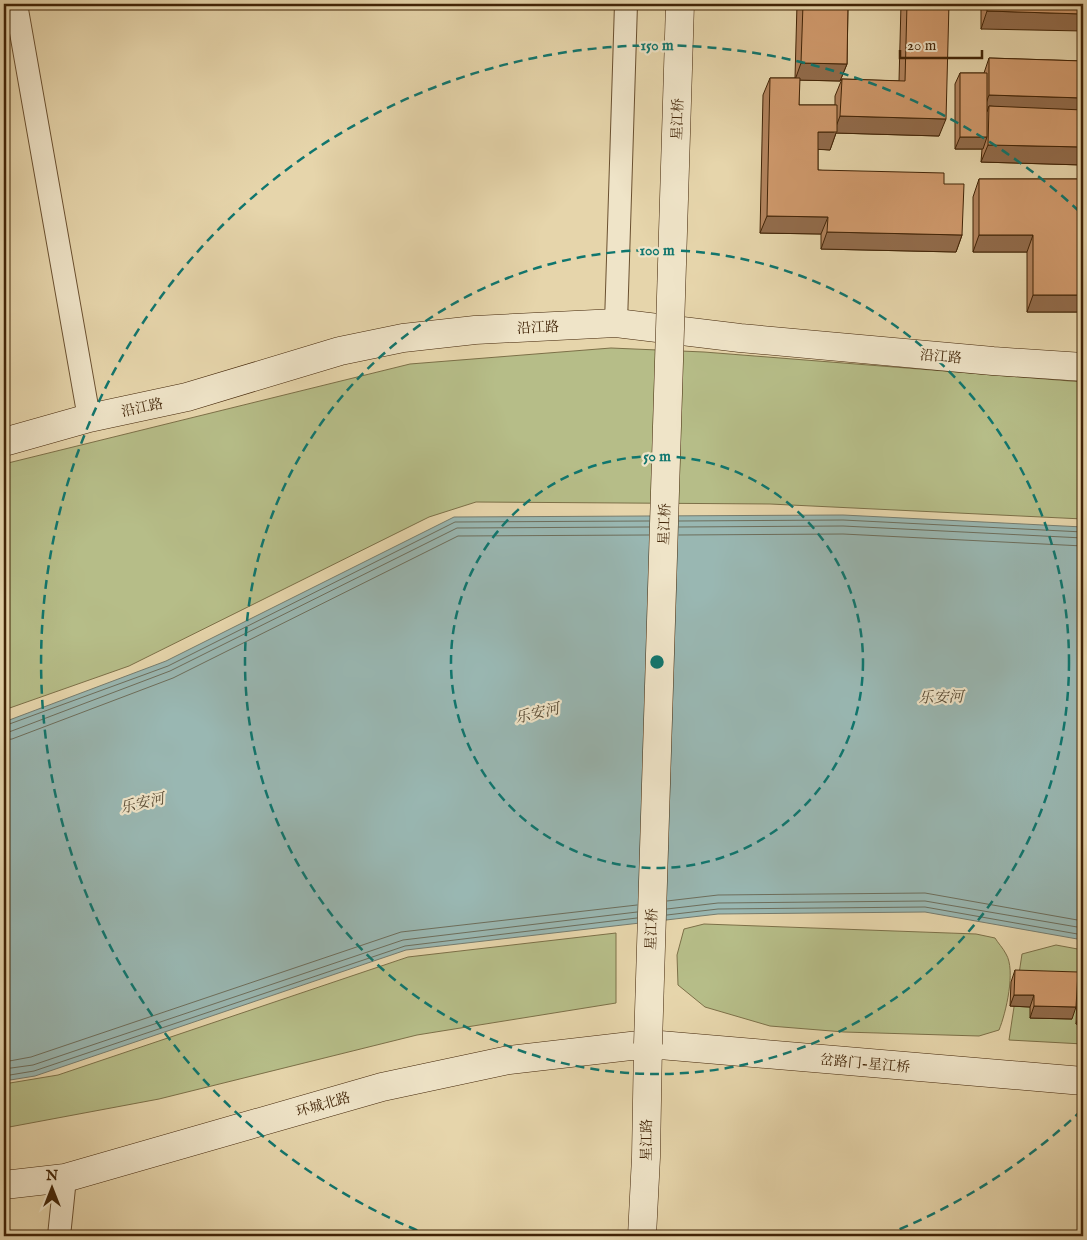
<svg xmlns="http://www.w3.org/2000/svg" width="1087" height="1240" font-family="'IM FELL English','Noto Serif SC',serif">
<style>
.green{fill:#b6bd88;stroke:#7c7048}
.water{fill:#99b7b2;stroke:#767c6e}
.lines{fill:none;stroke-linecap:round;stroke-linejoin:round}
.shore{stroke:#6d6e5c;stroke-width:1}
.street-casing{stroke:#6a5030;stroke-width:24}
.secondary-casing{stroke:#412407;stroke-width:29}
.street{stroke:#efe4c8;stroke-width:22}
.secondary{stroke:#efe4c8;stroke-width:28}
.secondary-bridge-casing{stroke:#412407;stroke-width:29;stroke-linecap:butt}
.secondary-bridge{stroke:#efe4c8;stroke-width:28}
.wall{fill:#b3845e;stroke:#412407}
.shaded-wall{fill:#926c4c;stroke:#412407}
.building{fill:#d09a6d;stroke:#412407}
.ring{fill:none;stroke:#0f766e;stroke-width:2.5;stroke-dasharray:9 6}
.labels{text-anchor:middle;stroke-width:4.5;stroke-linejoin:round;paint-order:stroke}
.street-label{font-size:14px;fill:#412407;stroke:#efe4c8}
.water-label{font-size:15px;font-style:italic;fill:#574932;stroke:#efe4c8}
.centre{fill:#0f766e;stroke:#efe4c8;stroke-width:2.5}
.ring-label{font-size:15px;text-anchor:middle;font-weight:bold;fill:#0f766e;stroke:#efe4c8;stroke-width:4.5;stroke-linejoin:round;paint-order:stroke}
</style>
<rect width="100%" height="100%" fill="#e6d5ab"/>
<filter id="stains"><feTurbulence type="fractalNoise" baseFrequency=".004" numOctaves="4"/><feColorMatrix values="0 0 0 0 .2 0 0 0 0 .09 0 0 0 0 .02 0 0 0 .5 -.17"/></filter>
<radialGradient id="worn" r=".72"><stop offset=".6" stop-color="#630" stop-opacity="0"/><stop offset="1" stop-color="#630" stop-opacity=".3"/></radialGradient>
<path class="green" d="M611 348 704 352 1083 382V519L770 504 476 502 429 517 129 666 4 710V464L410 364Z
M704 924 976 934 995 938C998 943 1003 948 1006 954 1016 970 1006 1013 999 1030L979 1036 844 1032 770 1026 705 1007 678 985 677 955 684 929Z
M616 933V1003L417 1035 159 1099 4 1128V1084L58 1075 408 957Z
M1056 945 1083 950V1044L1009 1040 1022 954Z"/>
<path class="water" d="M843 515 1083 527V940L925 912 718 914 406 950 35 1076 4 1081V722L166 661 454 517Z"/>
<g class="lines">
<path class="shore" d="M679 521 843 520 1083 532
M679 527 843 526 1083 538
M679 535 843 534 1083 546
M4 726 168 666 455 522 649 521
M4 732H9L170 671 457 528 649 527
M4 740 12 739 173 678 458 536 649 535
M667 901 718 895 925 893 1083 921
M667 909 718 903 925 901 1083 928
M667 915 718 909 925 907 1083 935
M4 1062 31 1057 401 932 637 905
M4 1069 33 1065 403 940 637 912
M4 1076 34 1071 405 946 637 918"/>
<defs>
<path id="street" d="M16 4 89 418
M616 323 626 4
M59 1236 65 1178"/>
<path id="secondary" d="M4 442 89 418 187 397 340 351 403 338 475 330 616 323 740 338 993 361 1083 367
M4 1185 65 1178 382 1087 509 1060 648 1044 1083 1081
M642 1236 646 1157 648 1044"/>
</defs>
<use href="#street" class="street-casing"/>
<use href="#secondary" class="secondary-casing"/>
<use href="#street" class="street"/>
<use href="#secondary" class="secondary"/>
<defs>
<path id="secondary-bridge" d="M648 1044 680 4"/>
</defs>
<use href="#secondary-bridge" class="secondary-bridge-casing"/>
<use href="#secondary-bridge" class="secondary-bridge"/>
</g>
<path class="wall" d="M797 4H848L847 64 840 81 799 80V105H835V96L842 79 899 81 901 4H949L939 136 836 133 830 150 818 149V170L944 184 962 235 956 252 821 249V234L760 233 763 95 770 78H795Z
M981 4H1083L981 29Z
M989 58 1083 61V165L981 162 982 149H955V84L960 73H984Z
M979 179H1083V304L1080 312H1027V252H973V197Z
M1015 970 1072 1019 1030 1018V1007L1010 1006 1011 982Z
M1082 986H1083V1025L1076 1024 1077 998Z"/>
<path class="shaded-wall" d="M987 11 1083 14V31L981 29Z
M801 63 847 64 840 81 795 80Z
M989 95 1083 98V115L989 106 987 112H983Z
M840 116 946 119 939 136 836 133 830 150 812 149 818 132H834Z
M960 137H987L983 149H955Z
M988 145 1083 147V165L981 162Z
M767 216 828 217 821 234 760 233Z
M827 232 962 235 956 252 821 249Z
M979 235H1033L1027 252H973Z
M1033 295H1083V304L1080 312H1027Z
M1014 995H1034L1030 1007 1010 1006Z
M1034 1006 1076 1007 1072 1019 1030 1018Z
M1080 1012 1083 1013V1025L1076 1024Z"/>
<path class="building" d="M803 4H848L847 64 801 63Z
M907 4H949L946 119 840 116 842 79 905 81Z
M987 4H1083V14L987 11Z
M989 58 1083 61V98L989 95Z
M960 73H987V137H960Z
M770 78H800L799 105H837V132H818V170L944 173V184H964L962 235 827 232 828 217 767 216Z
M989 106 1083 110V147L988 145Z
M979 179H1083V295H1033V235H979Z
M1015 970 1078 972 1076 1007 1034 1006V995H1014Z
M1082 986H1083V1013L1080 1012Z"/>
<g class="ring">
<circle cx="657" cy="662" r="206"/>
<circle cx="657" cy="662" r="412"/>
<path d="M1082 1110A617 617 0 0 1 883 1236M431 1236A617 617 0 1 1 1082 214"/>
</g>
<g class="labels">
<g class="street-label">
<text transform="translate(677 119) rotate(-88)" y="5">星江桥</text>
<text transform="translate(538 327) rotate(-3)" y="5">沿江路</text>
<text transform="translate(941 356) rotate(5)" y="5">沿江路</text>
<text transform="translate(142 407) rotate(-12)" y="5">沿江路</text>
<text transform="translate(664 524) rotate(-88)" y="5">星江桥</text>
<text transform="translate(651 929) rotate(-88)" y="5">星江桥</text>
<text transform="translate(865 1063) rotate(5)" y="5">岔路门-星江桥</text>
<text transform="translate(323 1104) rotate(-16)" y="5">环城北路</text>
<text transform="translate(646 1140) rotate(-89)" y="5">星江路</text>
</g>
<g class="water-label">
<text transform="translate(941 697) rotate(-1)" y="5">乐安河</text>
<text transform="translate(537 713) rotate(-13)" y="5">乐安河</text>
<text transform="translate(142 803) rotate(-13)" y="5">乐安河</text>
</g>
</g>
<circle cx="657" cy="662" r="8" class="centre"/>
<g class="ring-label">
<text x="657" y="50">150 m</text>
<text x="657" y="255">100 m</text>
<text x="657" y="461">50 m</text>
</g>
<rect width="1087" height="1240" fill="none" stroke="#e6d5ab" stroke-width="20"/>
<rect x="5" y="5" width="1077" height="1230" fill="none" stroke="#412407" stroke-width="2.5"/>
<rect x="10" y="10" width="1067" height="1220" fill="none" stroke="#412407"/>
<g transform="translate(52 1188)" stroke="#efe4c8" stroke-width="4" paint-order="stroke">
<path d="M0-4L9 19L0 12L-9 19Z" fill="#412407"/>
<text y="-8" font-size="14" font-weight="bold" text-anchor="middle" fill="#412407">N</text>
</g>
<path d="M900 50v8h82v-8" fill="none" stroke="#412407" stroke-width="2.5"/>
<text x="907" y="50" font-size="15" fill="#412407" stroke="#efe4c8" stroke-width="4" paint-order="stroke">20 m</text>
<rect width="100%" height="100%" filter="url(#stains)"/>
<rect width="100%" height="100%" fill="url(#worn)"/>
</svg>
